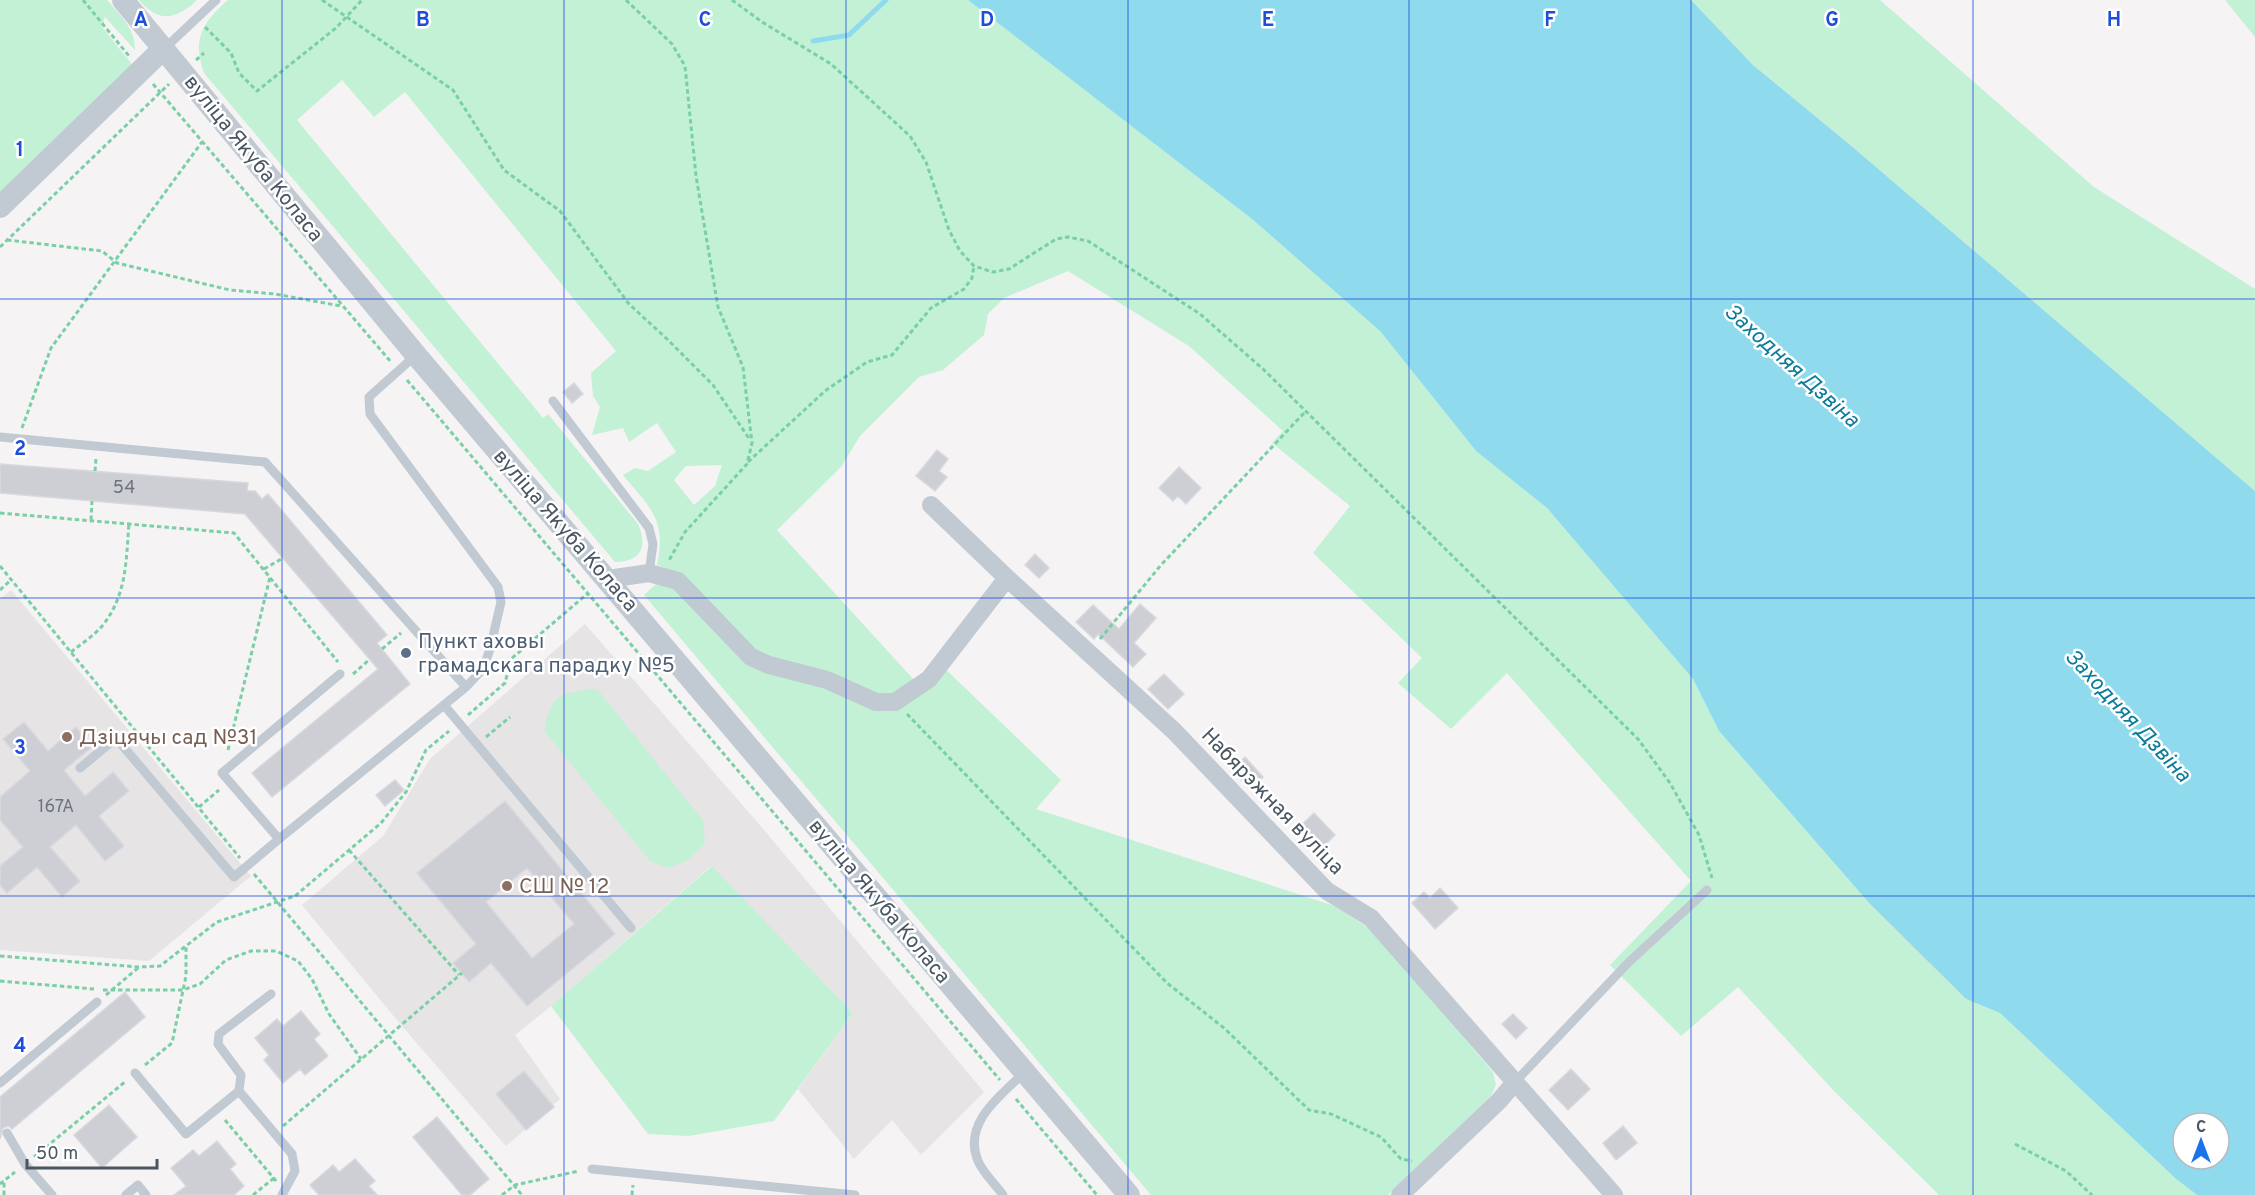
<svg xmlns="http://www.w3.org/2000/svg" width="2255" height="1195" font-family="Overpass,sans-serif">
<style>
.education{fill:#e6e4e5}
.green{fill:#c3f1d5;fill-rule:evenodd}
.water{fill:#90daee;fill-rule:evenodd}
.lines{fill:none;stroke-linecap:round;stroke-linejoin:round}
.stream{stroke:#90daee;stroke-width:5}
.building{fill:#cdcfd5;stroke:#d7d9de;stroke-width:1.5;fill-rule:evenodd}
.path{stroke:#7ad0a6;stroke-width:3;stroke-dasharray:4.5 3;stroke-linecap:butt}
.service{stroke:#c1cad2;stroke-width:9}
.minor{stroke:#c1cad2;stroke-width:18}
.tertiary{stroke:#c1cad2;stroke-width:22}
.grid{fill:none;stroke:#1d4ed8;stroke-width:1.5;stroke-opacity:0.55}
.service-dot{fill:#5c6f8a;stroke:#fff;stroke-width:2}
.education-dot{fill:#8d6e63;stroke:#fff;stroke-width:2}
.labels{text-anchor:middle;stroke-width:5;stroke-linejoin:round;paint-order:stroke}
.number-label{font-size:18px;fill:#6b747e}
.street-label{font-size:21px;fill:#4a5661;stroke:#fff}
.service-label{font-size:21px;fill:#4e5e75;stroke:#fff;text-anchor:start}
.education-label{font-size:21px;fill:#785e54;stroke:#fff;text-anchor:start}
.water-label{font-size:22px;font-style:italic;fill:#0c7c9b;stroke:#fff}
.grid-label{font-size:20px;text-anchor:middle;font-weight:bold;fill:#1d4ed8;stroke:#fff;stroke-width:5;stroke-linejoin:round;paint-order:stroke}
</style>
<rect width="100%" height="100%" fill="#f5f3f3"/>
<path class="education" d="M11 590 251 876 149 961 0 950V599Z
M585 624 758 823 984 1092 921 1155 892 1120 854 1159 798 1089 853 1013 711 866 551 1006 515 1035 560 1099 506 1146 401 1025 302 905 383 836 430 759Z"/>
<path class="green" d="M0 0H107C121 16 135 28 135 50L105 17 102 27 131 63 130 69 0 194Z
M139 0H197C176 20 158 23 139 0Z
M228 0H968L1252 219 1380 331 1476 451 1547 508 1693 679 1719 731 1870 904 1966 999 2000 1013 2175 1178 2197 1195H1939L1834 1091 1738 987 1681 1036 1610 965 1691 881 1507 673 1451 729 1398 683 1422 658 1313 553 1350 506 1272 443 1283 431 1189 346 1068 271 1004 298 988 314 984 335 943 370 919 377 860 436 841 467 777 530 915 681 938 662 1061 780 1036 809 1335 906 1373 931 1493 1072 1496 1085 1491 1096 1388 1195H1151L644 595 671 570 657 565C667 519 650 508 623 475L635 468 648 471 676 452 657 423 629 442 623 428 592 435 600 407 593 396 591 373 616 351 405 92 374 117 342 80 297 120 543 418 548 414 638 524C648 547 641 562 615 562L204 73C192 39 202 23 228 0ZM722 465 715 486 694 505 674 480 686 466Z
M1691 0H1880L2094 187 2255 289V491L1855 149 1753 65Z
M2225 0H2255V37Z
M597 689 703 820 705 843 689 859 669 868 651 862 545 732C547 697 564 690 597 689Z
M712 866 853 1013 774 1121 689 1136 648 1134 551 1006Z"/>
<path class="water" d="M968 0H1691L1753 65 1855 149 2255 491V1195H2197L2175 1178 2000 1013 1966 999 1870 904 1719 731 1693 679 1547 508 1476 451 1380 331 1252 219ZM2183 1123H2219V1159H2183Z"/>
<g class="lines">
<path class="stream" d="M813 41 849 35 886 0"/>
</g>
<path class="building" d="M574 383 583 394 572 403 563 392Z
M937 450 948 459 939 471 947 477 935 491 916 476Z
M0 464 248 483 247 491H255L262 499 268 494 387 635 377 643 410 684 272 797 252 773 378 669 245 514 0 493Z
M1179 467 1201 488 1186 504 1178 496 1173 501 1159 488Z
M1035 554 1049 568 1039 578 1025 565Z
M1140 604 1156 618 1134 643 1146 654 1133 667 1098 634 1094 639 1076 622 1093 605 1119 629Z
M1164 674 1184 694 1168 709 1148 689Z
M24 722 48 751 76 727 92 747 64 770 85 796 113 772 129 791 99 816 124 846 105 861 76 825 50 847 80 881 62 897 37 867 7 893 0 885V866L23 847 0 820V797L30 771 3 739Z
M1245 757 1263 777 1250 789 1231 769Z
M395 780 404 790 385 806 376 795Z
M505 801 615 934 527 1006 491 963 469 982 453 963 476 944 417 873ZM527 868 574 924 532 958 486 902Z
M1314 813 1335 835 1318 852 1297 829Z
M1440 888 1458 908 1435 929 1412 903 1424 892 1430 898Z
M125 992 145 1017 12 1129 8 1126 3 1128 0 1139V1097Z
M301 1011 320 1034 314 1039 328 1056 305 1075 300 1069 283 1083 264 1060 269 1055 255 1038 277 1019 283 1026Z
M1513 1014 1527 1028 1516 1039 1502 1024Z
M1571 1069 1590 1089 1568 1110 1549 1090Z
M524 1071 554 1107 526 1130 496 1094Z
M109 1105 137 1137 102 1168 74 1135Z
M437 1117 489 1179 470 1195H462L413 1137Z
M1623 1126 1637 1143 1616 1160 1603 1143Z
M217 1141 236 1164 230 1169 244 1186 234 1195H174L186 1186 171 1168 193 1150 199 1156Z
M355 1159 375 1181 369 1186 377 1195H319L310 1185 333 1165 339 1172Z"/>
<g class="lines">
<path class="path" d="M83 0 129 56
M322 0 453 90 504 170 560 211 629 304 667 339 713 385 750 440
M626 0 672 44 685 66 696 176 718 307 743 367 752 443 747 464 685 532 668 562
M732 0 762 22 831 64 910 136 926 162 949 230 960 251 974 266 993 272 1009 269 1056 239 1068 237 1088 241 1200 314 1263 369 1638 739 1670 783 1699 835 1712 878
M205 27 231 53 239 73 257 91 336 28 362 0
M196 60 204 53
M153 84 391 362
M7 240 102 251 117 263 230 290 275 294 341 306
M0 247 169 84
M407 380 1000 1080
M22 428 51 348 202 142
M748 462 825 391 867 362 892 355 931 308 964 289 972 278 974 266
M95 471 96 458
M0 513 234 533 338 662
M91 520 92 501
M0 566 240 858
M264 569 283 558
M0 590 11 580
M1100 639 1161 565 1305 412
M382 649 401 633
M71 652C81 644 95 635 103 625 127 594 126 561 129 523
M353 674 369 660
M907 714 1167 983 1224 1028 1309 1110 1331 1114 1381 1137 1401 1159 1412 1161
M468 715 505 683 511 659 587 594
M486 737 510 717
M228 750 270 577
M199 807 219 790
M349 850 459 975
M254 874 522 1195
M0 956 139 967 160 966 217 922 295 896 381 823 406 792 426 750 449 731
M0 981 94 989
M103 990H183L200 984 226 960 251 951H276L298 961 312 979 329 1014 361 1059
M106 995 139 967
M145 1065 172 1043 186 976V946
M1016 1099 1097 1195
M225 1120 277 1182
M283 1126 462 973
M2015 1144 2066 1171 2092 1195
M34 1157 126 1081
M0 1184 15 1172
M4 1195V1181
M253 1195 274 1178
M502 1195 515 1185 579 1171
M632 1195 633 1185"/>
<path class="service" d="M165 48 216 0
M553 401 649 528 653 544 649 573
M0 437 265 462 466 687
M340 674 222 773 279 839 466 687 483 669 490 649 501 602 498 587 370 414 369 397 416 355
M444 705 631 928
M80 768 116 738 234 877 279 839
M271 994 219 1034 218 1044 241 1075 239 1091 292 1154 295 1171 282 1195
M135 1073 186 1134 239 1091
M1515 1082 1628 963 1707 890
M0 1083 97 1002
M7 1133 25 1164 52 1195
M592 1169 855 1195
M126 1195 138 1185 146 1195
M1003 1195C996 1185 983 1173 978 1161 962 1123 1001 1095 1025 1072"/>
<path class="minor" d="M931 505 1007 578 1174 731 1327 891 1371 918 1614 1195
M608 579 649 573 678 581 751 657 769 665 827 680 876 702H895L929 679 1007 578
M1400 1195 1499 1101 1515 1082"/>
<path class="tertiary" d="M123 0 416 355 1129 1195
M0 207 164 48"/>
</g>
<path class="grid" d="M282 0V1195M564 0V1195M846 0V1195M1128 0V1195M1409 0V1195M1691 0V1195M1973 0V1195M0 299H2255M0 598H2255M0 896H2255"/>
<circle class="service-dot" cx="406" cy="653" r="6"/>
<g class="education-dot">
<circle cx="67" cy="737" r="6"/>
<circle cx="507" cy="886" r="6"/>
</g>
<g class="labels">
<g class="number-label">
<text x="124" y="493">54</text>
<text x="56" y="812">167А</text>
</g>
<g class="street-label">
<text transform="translate(254 158) rotate(51)" y="7">вуліца Якуба Коласа</text>
<text transform="translate(566 530) rotate(49)" y="7">вуліца Якуба Коласа</text>
<text transform="translate(1273 801) rotate(46)" y="7">Набярэжная вуліца</text>
<text transform="translate(880 901) rotate(50)" y="7">вуліца Якуба Коласа</text>
</g>
<g class="service-label">
<text x="418" y="648">Пункт аховы<tspan x="418" dy="24">грамадскага парадку №5</tspan></text>
</g>
<g class="education-label">
<text x="79" y="744">Дзіцячы сад №31</text>
<text x="519" y="893">СШ № 12</text>
</g>
<g class="water-label">
<text transform="translate(1793 365) rotate(42)" y="8">Заходняя Дзвіна</text>
<text transform="translate(2129 715) rotate(47)" y="8">Заходняя Дзвіна</text>
</g>
</g>
<g class="grid-label">
<text x="141" y="26">A</text>
<text x="423" y="26">B</text>
<text x="705" y="26">C</text>
<text x="987" y="26">D</text>
<text x="1268" y="26">E</text>
<text x="1550" y="26">F</text>
<text x="1832" y="26">G</text>
<text x="2114" y="26">H</text>
<text x="20" y="156">1</text>
<text x="20" y="455">2</text>
<text x="20" y="754">3</text>
<text x="20" y="1052">4</text>
</g>
<g transform="translate(2201 1141)"><circle r="28" fill="#ffffff" stroke="#b7bbc0" stroke-width="1.5"/>
<path d="M0-4.5L10 22L0 15L-10 22Z" fill="#1a73e8"/>
<text y="-9" font-size="16" font-weight="bold" text-anchor="middle" fill="#4a5661">С</text>
</g>
<path d="M27 1159v9h130v-9" fill="none" stroke="#4a5661" stroke-width="3"/>
<text x="36" y="1159" font-size="18" fill="#4a5661" stroke="#ffffff" stroke-width="4.5" paint-order="stroke">50 m</text>
</svg>
